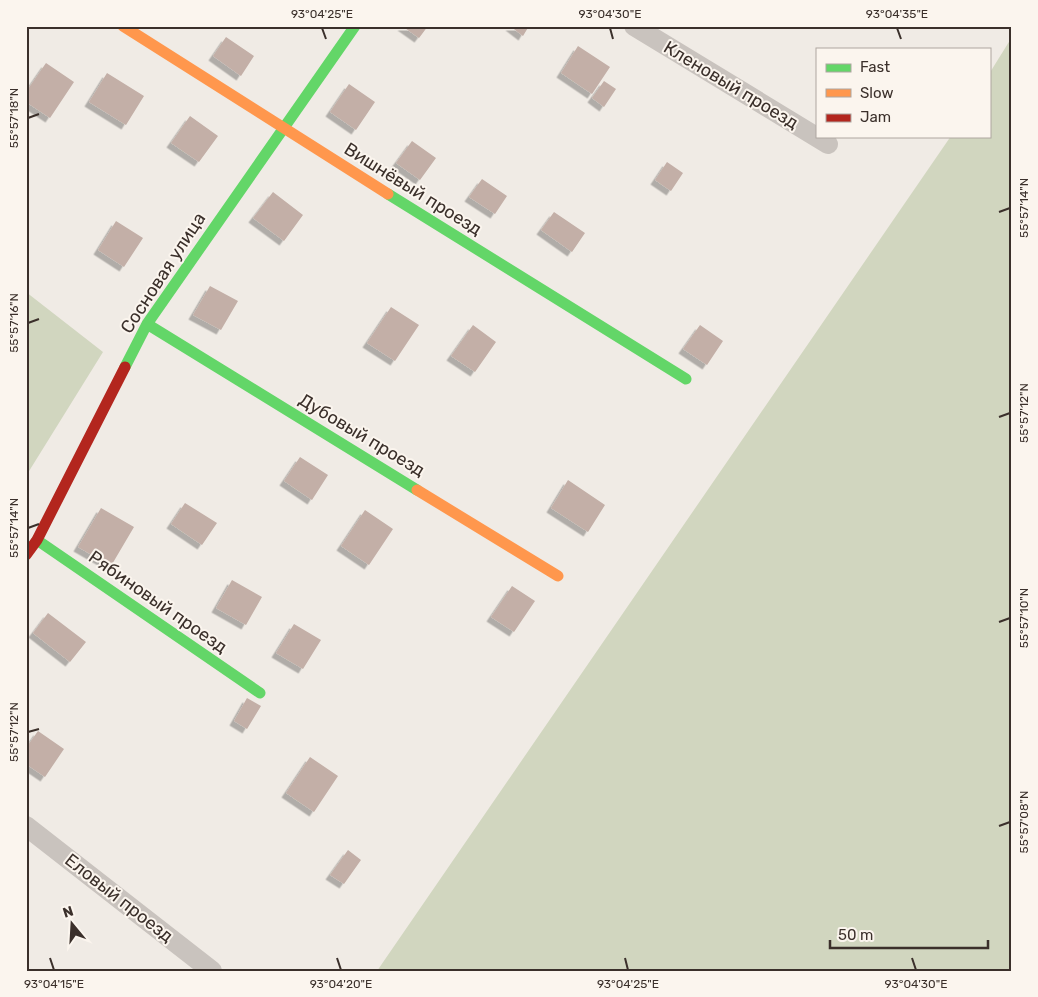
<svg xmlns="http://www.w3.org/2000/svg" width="1038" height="997" font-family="Rubik,sans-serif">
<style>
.green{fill:#d1d6bf}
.building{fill:#c3afa7;filter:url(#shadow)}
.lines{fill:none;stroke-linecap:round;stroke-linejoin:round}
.street{stroke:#c9c3be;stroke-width:20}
.fast{stroke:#63d668;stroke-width:11}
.slow{stroke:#ff974d;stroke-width:11}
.jam{stroke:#b3261e;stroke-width:11}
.ticks{fill:none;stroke:#3b302b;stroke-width:2}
.labels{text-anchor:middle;stroke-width:4;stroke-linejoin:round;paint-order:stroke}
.street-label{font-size:18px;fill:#3b302b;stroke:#fbf5ee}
.neatline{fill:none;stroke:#3b302b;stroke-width:2}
.ticks-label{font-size:12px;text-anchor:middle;fill:#3b302b}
</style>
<defs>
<filter id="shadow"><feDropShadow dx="-4.5" dy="4.5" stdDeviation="0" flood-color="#0004"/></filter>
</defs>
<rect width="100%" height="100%" fill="#f0ebe5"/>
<path class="green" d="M1012 37V971H377L951 136H989V74Z
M26 292 103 352 26 476Z"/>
<path class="building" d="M402 26H428L419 38Z
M510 26H529L523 36Z
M226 37 254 56 241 76 213 56Z
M578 46 610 67 592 94 561 73Z
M46 63 74 82 50 118 26 102V92Z
M107 73 144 96 126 125 89 102Z
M604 81 616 89 604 107 592 98Z
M349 84 375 102 356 130 330 112Z
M190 116 218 136 199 162 171 143Z
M412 141 436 158 420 180 396 163Z
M667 162 683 173 671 191 655 180Z
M482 179 507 196 495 214 469 197Z
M273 192 303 215 284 241 253 218Z
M554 212 585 233 572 252 541 230Z
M116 221 143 238 124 267 98 250Z
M210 286 238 301 221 330 193 315Z
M391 307 419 325 395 361 367 343Z
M473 325 496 342 475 372 451 356Z
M700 325 723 341 707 365 683 349Z
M300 457 328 475 312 500 284 481Z
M568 480 605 505 588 532 551 508Z
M185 503 217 523 202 545 171 524Z
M101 508 134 527 111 566 78 547Z
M365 510 393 529 369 565 341 546Z
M232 580 262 597 246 625 216 608Z
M512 586 535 601 514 632 491 617Z
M48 613 86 642 70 662 33 633Z
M294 624 321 640 303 669 276 653Z
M247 698 261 706 247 729 234 721Z
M38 731 64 749 45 777 26 764V748Z
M310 757 338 776 314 812 286 793Z
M348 850 361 860 344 884 330 875Z"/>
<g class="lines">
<path class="street" d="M634 26 828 144
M26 826 212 971"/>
<path class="fast" d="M388 194 686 379
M147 324 417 490
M125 367 147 324 355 26
M37 540 260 693"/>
<path class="slow" d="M123 26 388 194
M417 490 558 576"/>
<path class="jam" d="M26 555 37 540 125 367"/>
</g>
<path class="ticks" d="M322 28 326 39M610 28 613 39M897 28 901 39M28 118 39 114M999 212 1010 208M28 323 39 319M999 417 1010 413M28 528 39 524M999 622 1010 618M28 732 39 729M999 826 1010 822M50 958 54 970M337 958 341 970M625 958 628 970M912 958 916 970"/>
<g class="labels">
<g class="street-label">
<text transform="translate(731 85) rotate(31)" y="6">Кленовый проезд</text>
<text transform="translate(413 189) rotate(32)" y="6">Вишнёвый проезд</text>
<text transform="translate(163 273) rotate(-57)" y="6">Сосновая улица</text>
<text transform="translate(362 435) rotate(31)" y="6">Дубовый проезд</text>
<text transform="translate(158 602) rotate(35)" y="6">Рябиновый проезд</text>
<text transform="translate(119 898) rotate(38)" y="6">Еловый проезд</text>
</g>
</g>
<rect width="1038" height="997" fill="none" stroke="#fbf5ee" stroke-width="55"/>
<rect x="816" y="48" width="175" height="90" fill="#fbf5ee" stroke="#aea6a0"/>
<rect x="826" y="64" width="25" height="8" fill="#63d668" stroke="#aea6a0"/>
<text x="860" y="72" font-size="15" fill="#3b302b">Fast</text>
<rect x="826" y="89" width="25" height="8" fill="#ff974d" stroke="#aea6a0"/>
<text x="860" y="98" font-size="15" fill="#3b302b">Slow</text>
<rect x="826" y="114" width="25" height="8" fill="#b3261e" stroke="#aea6a0"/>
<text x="860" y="122" font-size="15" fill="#3b302b">Jam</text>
<g transform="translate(72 924) rotate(342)" stroke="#fbf5ee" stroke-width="4" paint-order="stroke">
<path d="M0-4L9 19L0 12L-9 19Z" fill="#3b302b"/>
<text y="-8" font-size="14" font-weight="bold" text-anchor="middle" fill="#3b302b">N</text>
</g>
<path d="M830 940v8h158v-8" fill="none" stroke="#3b302b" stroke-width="2.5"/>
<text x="838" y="940" font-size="15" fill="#3b302b" stroke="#fbf5ee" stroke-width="4" paint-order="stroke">50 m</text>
<rect x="28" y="28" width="982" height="942" class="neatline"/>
<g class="ticks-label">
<text x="322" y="18">93°04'25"E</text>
<text x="610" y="18">93°04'30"E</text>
<text x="897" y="18">93°04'35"E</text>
<text transform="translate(14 118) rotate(-90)" y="4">55°57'18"N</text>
<text transform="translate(1024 208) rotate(-90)" y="4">55°57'14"N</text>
<text transform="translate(14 323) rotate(-90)" y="4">55°57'16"N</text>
<text transform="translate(1024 413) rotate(-90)" y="4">55°57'12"N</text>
<text transform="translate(14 528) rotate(-90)" y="4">55°57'14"N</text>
<text transform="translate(1024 618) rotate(-90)" y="4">55°57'10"N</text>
<text transform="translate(14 732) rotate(-90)" y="4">55°57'12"N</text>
<text transform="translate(1024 822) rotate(-90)" y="4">55°57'08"N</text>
<text x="54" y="988">93°04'15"E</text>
<text x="341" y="988">93°04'20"E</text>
<text x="628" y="988">93°04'25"E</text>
<text x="916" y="988">93°04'30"E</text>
</g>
</svg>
